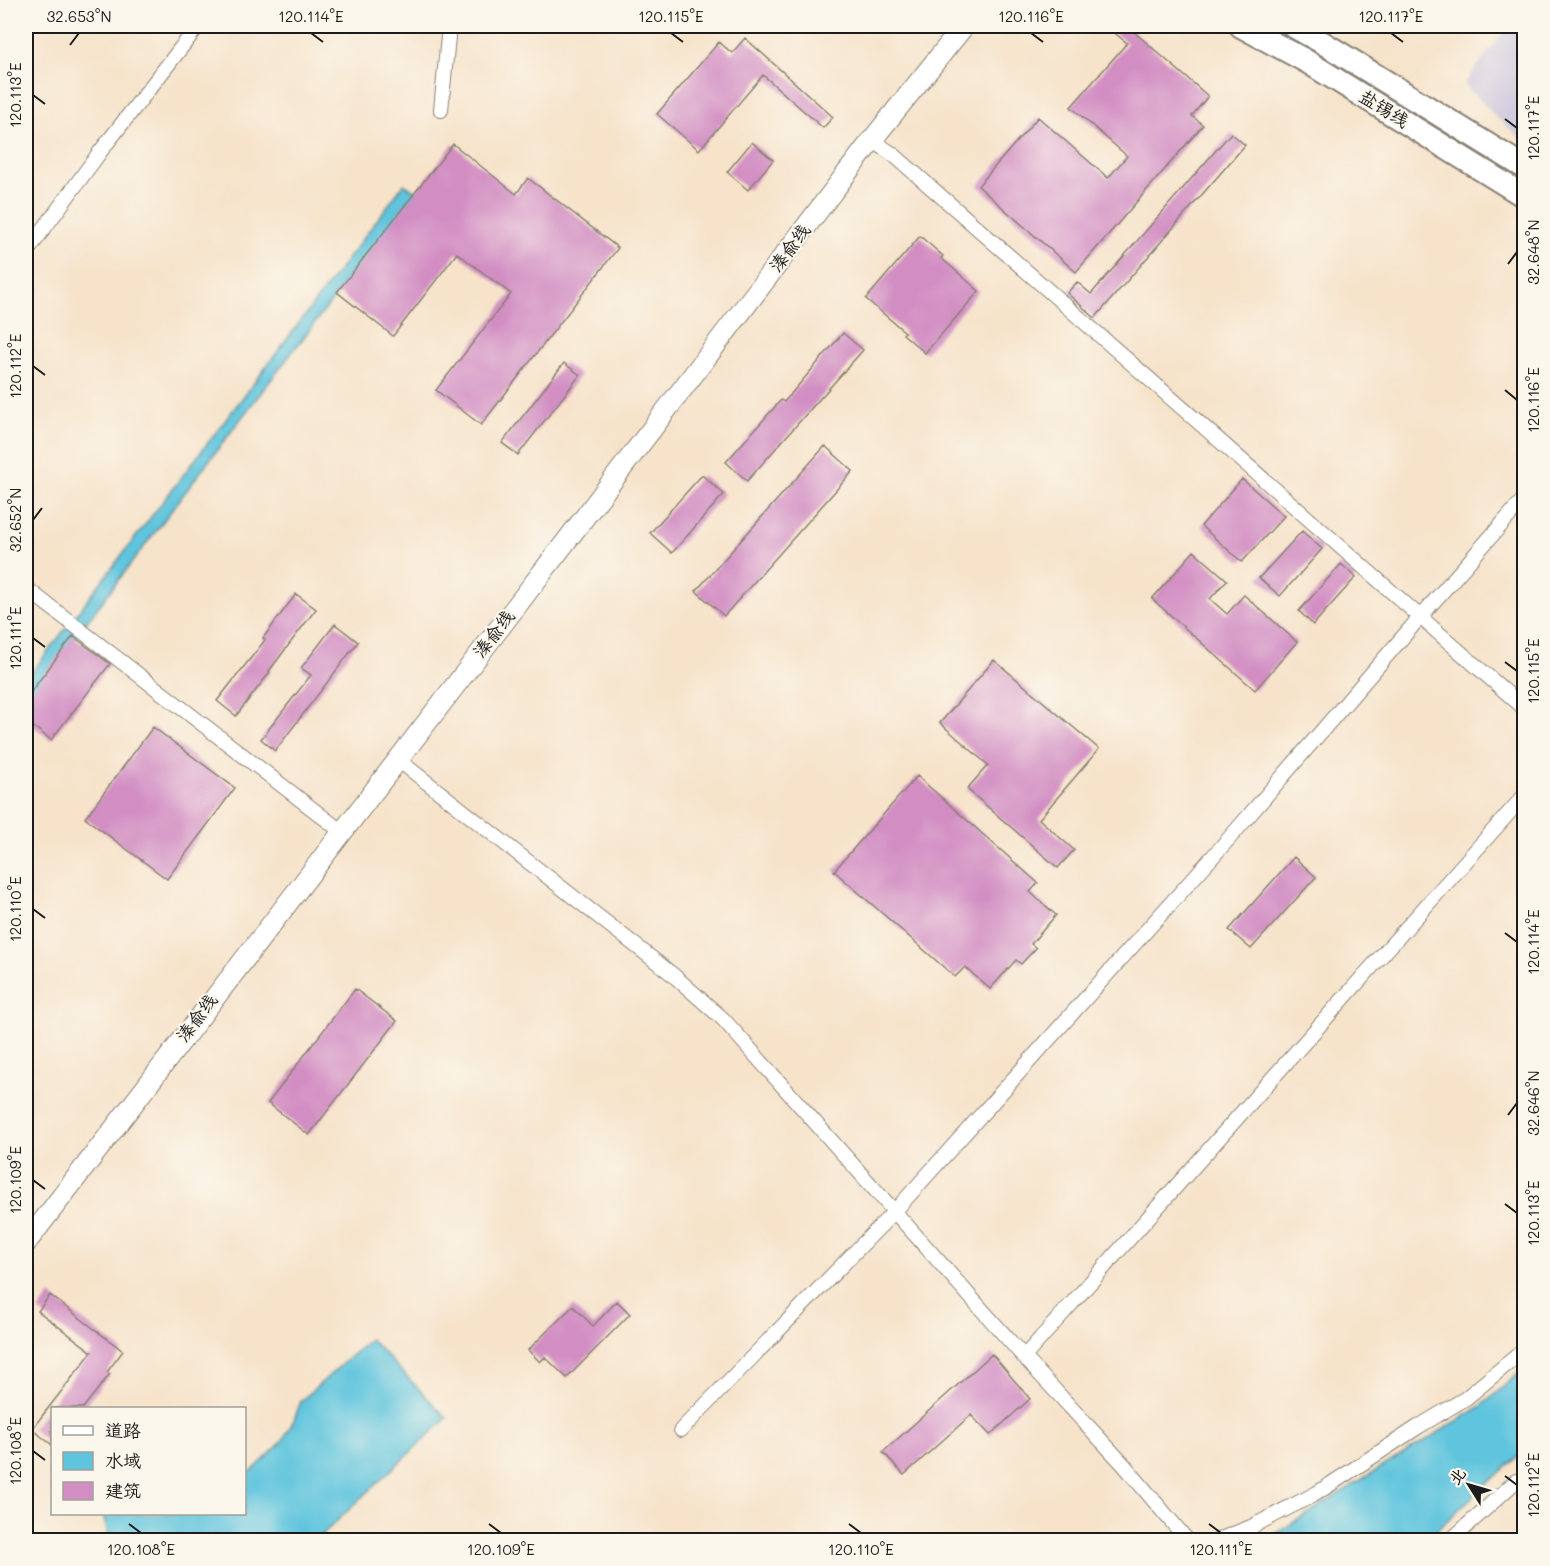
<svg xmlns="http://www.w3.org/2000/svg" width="1550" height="1566" font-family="Mali,'LXGW WenKai TC',sans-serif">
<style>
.industrial{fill:#c6c0da}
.water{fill:#5fc4dd;stroke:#3e707c;stroke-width:1.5}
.building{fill:#d28ec3}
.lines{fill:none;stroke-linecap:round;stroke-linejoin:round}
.street-casing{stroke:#898073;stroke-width:16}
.secondary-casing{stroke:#898073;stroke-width:22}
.primary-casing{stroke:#898073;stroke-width:26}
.street{stroke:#fff;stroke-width:14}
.secondary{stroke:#fff;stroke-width:20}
.primary{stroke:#fff;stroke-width:22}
.ticks{fill:none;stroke:#1c1c1c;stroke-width:2}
.labels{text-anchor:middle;stroke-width:4.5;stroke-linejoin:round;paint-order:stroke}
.street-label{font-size:18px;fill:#1c1c1c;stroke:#fbf7ec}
.neatline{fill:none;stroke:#1c1c1c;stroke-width:2}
.ticks-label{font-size:15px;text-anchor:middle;fill:#1c1c1c}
</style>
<rect width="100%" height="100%" fill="#fbf7ec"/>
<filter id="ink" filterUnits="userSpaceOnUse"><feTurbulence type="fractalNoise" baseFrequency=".0167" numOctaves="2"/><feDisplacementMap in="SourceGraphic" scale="12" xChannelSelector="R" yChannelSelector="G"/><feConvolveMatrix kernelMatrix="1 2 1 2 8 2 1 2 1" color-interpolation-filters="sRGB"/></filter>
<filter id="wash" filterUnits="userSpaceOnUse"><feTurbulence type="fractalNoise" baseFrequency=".008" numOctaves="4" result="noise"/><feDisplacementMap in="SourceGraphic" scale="24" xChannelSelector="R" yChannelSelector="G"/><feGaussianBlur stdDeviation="1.35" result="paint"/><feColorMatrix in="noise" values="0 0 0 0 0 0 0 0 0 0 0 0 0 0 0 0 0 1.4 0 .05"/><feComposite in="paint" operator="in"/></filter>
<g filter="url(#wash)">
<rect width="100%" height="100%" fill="#f6e3ca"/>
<path class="industrial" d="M1508 26H1524V141L1497 118 1464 84Z"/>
<path class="water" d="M404 184 416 192 246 412 26 702V680L260 375Z
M370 1339 447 1418 324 1533 319 1540H224L214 1536 207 1540H109L103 1514H244L245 1474 252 1471 281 1443 294 1420 301 1401Z
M1524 1369V1452L1484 1486 1426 1540H1266L1364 1478 1480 1407Z"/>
<g id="blocks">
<path class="building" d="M1106 26H1127L1208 96 1192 116 1203 125 1076 272 978 186 1038 117 1108 178 1127 156 1071 107 1127 43Z
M745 38 833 117 823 128 763 75 699 150 657 114 719 42 732 53Z
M1231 133 1245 145 1095 318 1067 293 1077 282 1091 294Z
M752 142 773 160 748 190 727 172Z
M453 144 516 194 528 178 618 248 481 425 436 390 511 294 457 253 393 336 337 292Z
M920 236 943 256 941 258 979 291 925 353 903 334 905 332 866 299Z
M843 333 863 350 747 481 726 462 781 400 784 402Z
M564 363 580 375 518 455 502 443Z
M825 446 853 471 724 616 696 591Z
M702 475 724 494 672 553 650 533Z
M1242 479 1284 516 1242 562 1201 526Z
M1302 531 1322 549 1280 596 1259 578Z
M1194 551 1227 580 1210 599 1227 614 1244 595 1297 642 1255 690 1152 599Z
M1341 564 1356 577 1313 625 1299 611Z
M296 594 316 609 269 671 270 672 236 716 217 701 265 640 263 638Z
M335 624 358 642 275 751 261 739 311 675 301 668Z
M73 636 110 664 51 740 26 721V698Z
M994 660 1099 749 1039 819 1074 850 1058 868 967 789 988 765 940 723Z
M153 727 235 788 167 879 85 818Z
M917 776 1038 883 1030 892 1056 915 1031 944 1036 948 1021 964 1016 960 990 989 965 967 955 977 834 871Z
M1294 857 1316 877 1251 949 1229 930Z
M355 989 397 1021 309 1135 268 1103Z
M50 1295 123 1351 107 1372 110 1374 83 1408H52V1445L32 1429 92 1352 38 1311Z
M617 1301 630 1314 567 1378 545 1357 540 1362 528 1350 573 1306 593 1326Z
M992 1354 1030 1399 990 1435 971 1415 904 1475 883 1452Z"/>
</g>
</g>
<g filter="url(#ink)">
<use href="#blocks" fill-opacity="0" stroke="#898073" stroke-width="1.5"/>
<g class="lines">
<defs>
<path id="street" d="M441 110 449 26
M872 140 894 155 1524 708
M26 253 100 152 198 26
M26 588 341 831
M397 759 672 974 723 1019 1024 1357 1124 1465 1187 1540
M1024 1357 1524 796
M681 1430 894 1212 1233 834 1421 616 1524 499
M1218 1540 1251 1527 1317 1493 1418 1427 1466 1398 1524 1350
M1451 1540 1516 1481 1524 1479"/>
<path id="secondary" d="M26 1243 578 526 872 140 964 26"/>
<path id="primary" d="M1241 26 1306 61 1524 196
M1293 26 1320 41 1524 167"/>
</defs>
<use href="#street" class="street-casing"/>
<use href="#secondary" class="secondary-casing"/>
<use href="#primary" class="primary-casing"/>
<use href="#street" class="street"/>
<use href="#secondary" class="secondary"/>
<use href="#primary" class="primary"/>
</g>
</g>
<path class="ticks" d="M311 33 323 42M671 33 683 42M1031 33 1043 42M1391 33 1403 42M70 45 79 33M33 95 45 104M1505 119 1517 128M1508 264 1517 252M33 366 45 375M1505 390 1517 400M33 520 42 508M33 638 45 647M1505 662 1517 671M33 909 45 918M1505 933 1517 942M1508 1115 1517 1103M33 1180 45 1189M1505 1204 1517 1213M33 1451 45 1460M1505 1476 1517 1485M129 1524 141 1533M489 1524 501 1533M849 1524 861 1533M1209 1524 1221 1533"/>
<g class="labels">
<g class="street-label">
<text transform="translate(1384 109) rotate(32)" y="6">盐锡线</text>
<text transform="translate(790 248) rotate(-53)" y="6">溱俞线</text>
<text transform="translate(494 634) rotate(-52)" y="6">溱俞线</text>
<text transform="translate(197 1018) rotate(-53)" y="6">溱俞线</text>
</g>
</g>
<rect width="1550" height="1566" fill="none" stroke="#fbf7ec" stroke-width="66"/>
<rect x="51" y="1407" width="195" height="108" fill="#fbf7ec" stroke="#a29f99" stroke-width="1.5"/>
<rect x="63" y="1426" width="30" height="9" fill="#ffffff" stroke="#a29f99" stroke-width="1.5"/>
<text x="105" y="1437" font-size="18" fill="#1c1c1c">道路</text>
<rect x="63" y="1452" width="30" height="18" fill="#5fc4dd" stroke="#a29f99" stroke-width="1.5"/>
<text x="105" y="1467" font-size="18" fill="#1c1c1c">水域</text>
<rect x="63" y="1482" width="30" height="18" fill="#d28ec3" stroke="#a29f99" stroke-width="1.5"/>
<text x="105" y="1497" font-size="18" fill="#1c1c1c">建筑</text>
<g transform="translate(1469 1485) rotate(307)" stroke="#fbf7ec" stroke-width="4.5" paint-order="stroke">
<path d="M0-4.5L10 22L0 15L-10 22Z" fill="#1c1c1c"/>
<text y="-9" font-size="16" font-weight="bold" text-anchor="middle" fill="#1c1c1c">北</text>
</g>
<rect x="33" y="33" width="1484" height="1500" class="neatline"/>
<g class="ticks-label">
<text x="79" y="22">32.653°N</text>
<text x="311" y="22">120.114°E</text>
<text x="671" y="22">120.115°E</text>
<text x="1031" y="22">120.116°E</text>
<text x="1391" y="22">120.117°E</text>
<text transform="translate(16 95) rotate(-90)" y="5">120.113°E</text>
<text transform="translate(1534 128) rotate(-90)" y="5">120.117°E</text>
<text transform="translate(1534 252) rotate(-90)" y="5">32.648°N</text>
<text transform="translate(16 366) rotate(-90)" y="5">120.112°E</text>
<text transform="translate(1534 400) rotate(-90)" y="5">120.116°E</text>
<text transform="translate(16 520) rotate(-90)" y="5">32.652°N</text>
<text transform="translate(16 638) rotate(-90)" y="5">120.111°E</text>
<text transform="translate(1534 671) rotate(-90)" y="5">120.115°E</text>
<text transform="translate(16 909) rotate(-90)" y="5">120.110°E</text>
<text transform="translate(1534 942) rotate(-90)" y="5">120.114°E</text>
<text transform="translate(1534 1103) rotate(-90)" y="5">32.646°N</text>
<text transform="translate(16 1180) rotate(-90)" y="5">120.109°E</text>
<text transform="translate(1534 1213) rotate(-90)" y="5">120.113°E</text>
<text transform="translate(16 1451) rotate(-90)" y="5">120.108°E</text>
<text transform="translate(1534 1485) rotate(-90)" y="5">120.112°E</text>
<text x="141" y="1555">120.108°E</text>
<text x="501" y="1555">120.109°E</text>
<text x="861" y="1555">120.110°E</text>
<text x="1221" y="1555">120.111°E</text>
</g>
</svg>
